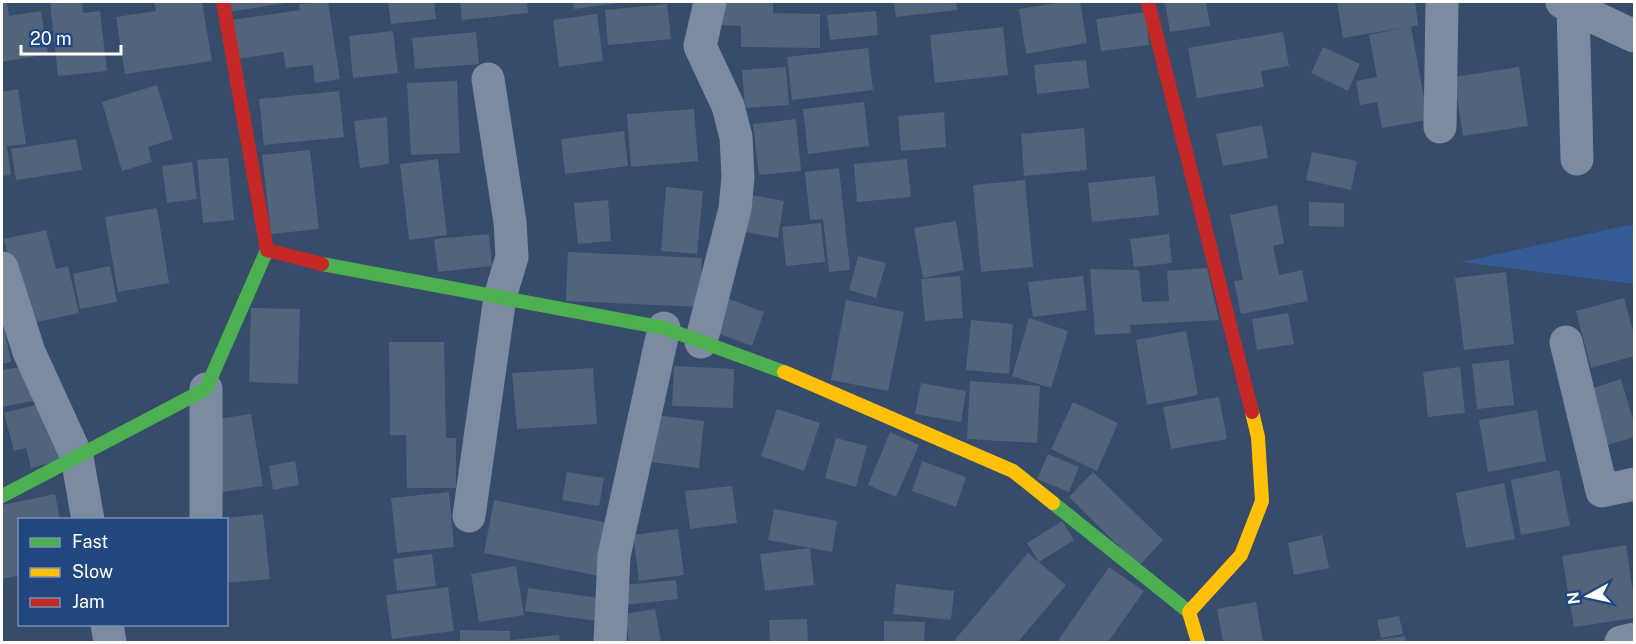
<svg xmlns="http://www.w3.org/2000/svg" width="1636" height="644" font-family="'Public Sans',sans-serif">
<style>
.green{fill:#355c97}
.building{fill:#52637c}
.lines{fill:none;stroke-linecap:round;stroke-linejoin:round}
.street{stroke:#7d8ba0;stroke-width:33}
.fast{stroke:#4caf50;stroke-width:14}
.slow{stroke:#ffc107;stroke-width:14}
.jam{stroke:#c62828;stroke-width:14}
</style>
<rect width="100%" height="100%" fill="#374b6a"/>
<path class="green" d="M1629 225 1634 226V284L1462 262Z"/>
<path class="building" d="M2 2H7L9 16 41 11 48 54 2 62Z
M50 2H82L83 13 100 11 107 71 58 76Z
M154 2H202L212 61 125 74 116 17 156 11Z
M228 2H285V3L229 12Z
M328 2 340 79 315 83 313 65 286 68 283 52 237 59 231 20 300 10 299 4Z
M388 2H434L436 19 391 24Z
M460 2H527L528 13 462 20Z
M573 2H619V3L574 9Z
M720 2H773V13L820 14V48L741 47V26L719 25Z
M894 2H956L957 10 896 17Z
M1064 2H1080L1087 43 1026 54 1019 9Z
M1165 2H1206L1210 26 1170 32Z
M1337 2H1415L1418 25 1411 27 1428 120 1382 128 1377 102 1360 105 1356 81 1377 77 1369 35 1402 28 1343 38Z
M667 4 671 39 608 45 605 10Z
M876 11 878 35 830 40 827 15Z
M1146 12 1149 45 1101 51 1096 19Z
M597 14 603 61 559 67 553 20Z
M1003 27 1008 75 935 83 930 35Z
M393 31 398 73 353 78 349 36Z
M476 32 479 64 415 69 412 38Z
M1283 32 1289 66 1261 71 1264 87 1197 98 1188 48Z
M1323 47 1360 64 1348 91 1311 73Z
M868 48 873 90 792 100 787 57Z
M1086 60 1089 88 1037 94 1034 65Z
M786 67 789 105 745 108 742 70Z
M1519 67 1528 126 1463 136 1454 77Z
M457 81 460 153 411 155 407 83Z
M157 85 173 139 148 147 152 162 122 171 102 102Z
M18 89 26 144 7 146 11 175 2 176V92Z
M339 91 344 137 264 145 259 99Z
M864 102 869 146 808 154 803 109Z
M694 109 698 161 631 167 627 114Z
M944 112 946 147 901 151 898 116Z
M387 117 389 164 360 168 354 121Z
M796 119 801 171 759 175 753 124Z
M1262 125 1268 158 1223 166 1216 134Z
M1084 128 1087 170 1024 176 1021 134Z
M624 131 628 166 565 174 561 139Z
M76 139 82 170 16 180 11 149Z
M310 150 319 229 271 234 262 155Z
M1312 152 1357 161 1351 190 1306 180Z
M228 158 234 220 203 223 197 160Z
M438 159 447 235 409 240 400 164Z
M907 159 911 197 857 202 854 164Z
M192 162 197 199 167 203 162 166Z
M839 168 850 270 829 272 823 219 810 220 805 172Z
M1155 176 1159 215 1092 222 1088 183Z
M1025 180 1033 267 981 272 973 185Z
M666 187 703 191 697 254 661 251Z
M747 194 784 201 778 238 740 231Z
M608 200 611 241 578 244 574 203Z
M1309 202 1344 203V227L1309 226Z
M1277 205 1284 243 1273 246 1279 275 1302 270 1308 301 1241 314 1234 281 1243 280 1230 215Z
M157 208 169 283 118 292 105 217Z
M956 221 964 270 923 278 914 228Z
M821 223 825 262 786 266 782 227Z
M46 230 56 269 68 266 79 313 32 323 3 239Z
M489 234 492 266 438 272 434 239Z
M1169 234 1172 263 1134 267 1130 239Z
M568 252 702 258 700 307 566 301Z
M858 256 886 263 876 298 849 290Z
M110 266 117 302 80 309 73 274Z
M1207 268 1219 320 1130 325 1131 333 1095 335 1090 269 1139 270 1142 302 1169 301 1167 271Z
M1506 272 1514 344 1464 350 1455 278Z
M960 276 963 318 925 321 921 279Z
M1083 276 1087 310 1033 317 1028 282Z
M1624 298 1634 335V356L1591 368 1576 311Z
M729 299 764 312 752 346 717 333Z
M846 300 904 312 888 391 831 380Z
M251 308 300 309 298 384 249 382Z
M1288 313 1294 344 1257 350 1252 319Z
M2 317 11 362 2 364Z
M1029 318 1068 331 1051 388 1012 376Z
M971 320 1013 324 1009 374 966 370Z
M1186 331 1198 395 1147 405 1136 340Z
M389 342H444L446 438H456V488H407L406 435H390Z
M1509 360 1514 405 1477 409 1472 364Z
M27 366 33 401 2 407V370Z
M674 366 734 369 733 408 672 406Z
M1460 367 1465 413 1428 417 1423 372Z
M593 368 597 424 517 429 512 373Z
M1621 379 1634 423V437L1604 446 1587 390Z
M970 381 1040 386 1037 443 967 439Z
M921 383 966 391 961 422 915 414Z
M1219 397 1227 439 1171 449 1163 407Z
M46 402 61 460 31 468 26 448 14 451 4 413Z
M1073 402 1118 423 1097 471 1051 449Z
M777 409 820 423 804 471 761 456Z
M1537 410 1546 461 1488 472 1479 420Z
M251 414 263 486 222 492 211 420Z
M656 415 704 421 699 468 651 462Z
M890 432 919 445 896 497 868 485Z
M836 438 867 446 856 487 825 478Z
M1048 454 1079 467 1069 492 1037 479Z
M295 461 299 485 273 490 269 466Z
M922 461 966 477 956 507 912 491Z
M1559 470 1570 526 1521 535 1511 480Z
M567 472 604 478 599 506 562 500Z
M1093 472 1163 540 1139 566 1069 497Z
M1504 483 1515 539 1466 548 1456 493Z
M732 486 737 523 690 529 685 491Z
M449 492 454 547 397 553 391 498Z
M55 494 60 520H20V575L2 579V505Z
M494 500 609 523 599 576 484 553Z
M774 509 837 521 832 552 768 540Z
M263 514 270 579 226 583V518Z
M1062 521 1074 540 1039 562 1027 543Z
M678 529 684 575 639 581 633 535Z
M1322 535 1329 568 1294 575 1288 543Z
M1626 545 1634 599V618L1574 627 1562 556Z
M810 548 814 585 765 591 760 554Z
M1028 553 1066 585 1018 642H953Z
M432 554 436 586 397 591 393 559Z
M516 566 524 615 479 622 471 574Z
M1109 567 1144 591 1108 642H1057Z
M676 580 678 599 625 605 623 585Z
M896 584 954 591 951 620 893 614Z
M448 587 454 631 392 639 386 595Z
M528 588 599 598 597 621 525 611Z
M1256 602 1263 642H1223L1217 609Z
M655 609 661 642H629L625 614Z
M1399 616 1403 634 1381 638 1377 620Z
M807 619 808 642H770L769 620Z
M884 621 925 622 924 642H884Z
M460 630 510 631V642H460Z
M559 635 560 642H512L511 640Z
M1405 636 1406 642H1371V641Z"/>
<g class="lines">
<path class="street" d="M1562 2 1634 36
M1573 7 1577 159
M1440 127 1442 2
M2 268 29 352 77 457 88 520
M701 342 735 209 738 177 736 137 728 106 700 46 710 2
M1566 342 1602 491 1634 484
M206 516V389
M469 516 500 297 512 257 510 222 488 79
M107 624 110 642
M610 642 614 556 664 328
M1621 642 1634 639"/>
<path class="fast" d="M322 264 664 328 784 372
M2 496 206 389 267 250
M1053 503 1189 612"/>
<path class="slow" d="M784 372 1013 471 1053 503
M1198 642 1189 612 1241 555 1262 501 1258 437 1252 412"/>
<path class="jam" d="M223 2 267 250 322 264
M1148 2 1252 412"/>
</g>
<rect width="1636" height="644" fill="none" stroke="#ffffff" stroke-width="6"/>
<rect x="18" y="518" width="210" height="108" fill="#214680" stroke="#7a90b3" stroke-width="1.5"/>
<rect x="30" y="538" width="30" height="9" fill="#4caf50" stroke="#7a90b3" stroke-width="1.5"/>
<text x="72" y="548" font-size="18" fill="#ffffff">Fast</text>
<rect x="30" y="568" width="30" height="9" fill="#ffc107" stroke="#7a90b3" stroke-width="1.5"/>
<text x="72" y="578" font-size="18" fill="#ffffff">Slow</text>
<rect x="30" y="598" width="30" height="9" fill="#c62828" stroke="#7a90b3" stroke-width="1.5"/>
<text x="72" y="608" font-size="18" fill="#ffffff">Jam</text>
<g transform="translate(1588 596) rotate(262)" stroke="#214680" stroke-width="4.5" paint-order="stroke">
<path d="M0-4.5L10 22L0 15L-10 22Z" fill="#ffffff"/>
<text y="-9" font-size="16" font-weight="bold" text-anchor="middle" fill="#ffffff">N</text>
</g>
<path d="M21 45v9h100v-9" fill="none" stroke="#ffffff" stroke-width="3"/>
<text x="30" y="45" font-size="18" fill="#ffffff" stroke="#214680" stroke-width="4.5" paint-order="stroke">20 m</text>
</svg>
